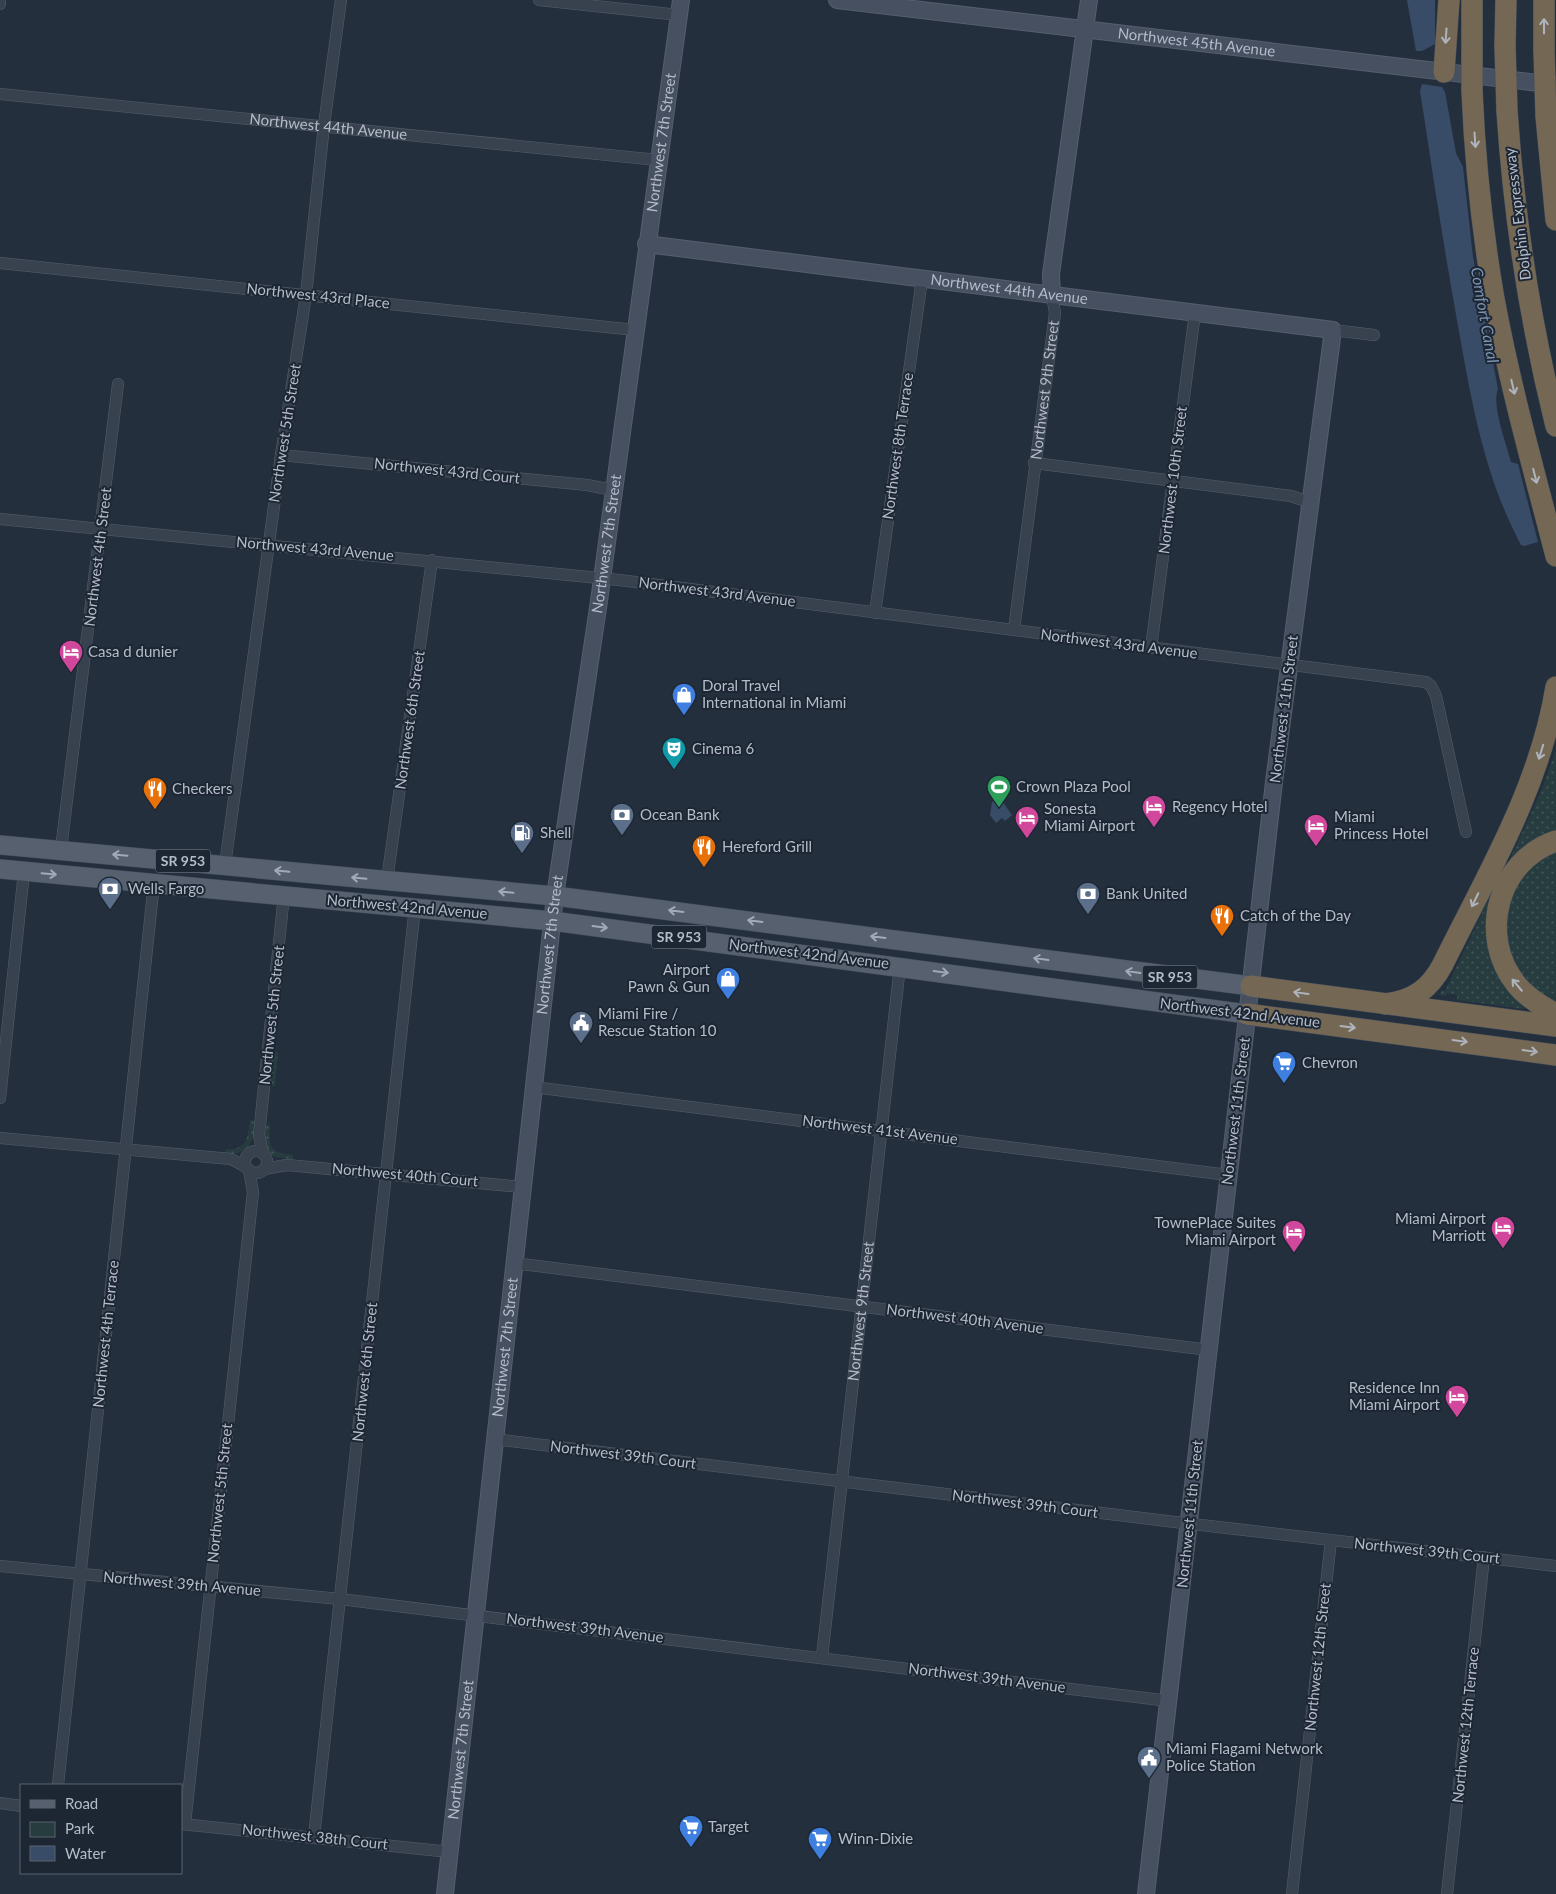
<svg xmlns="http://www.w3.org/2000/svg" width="1556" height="1894" font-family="Lato,sans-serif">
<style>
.green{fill:url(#green-dots)}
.water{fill:#394c67}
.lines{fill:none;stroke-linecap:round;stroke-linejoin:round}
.street-casing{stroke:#565f6c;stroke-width:12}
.secondary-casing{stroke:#565f6c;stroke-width:18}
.primary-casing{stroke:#414a57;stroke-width:20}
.highway-casing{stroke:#434c59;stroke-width:22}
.street{stroke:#38414e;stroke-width:11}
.secondary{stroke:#465061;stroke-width:16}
.primary{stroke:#56606e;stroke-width:19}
.highway{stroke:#746855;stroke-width:21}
.highway-bridge-casing{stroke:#434c59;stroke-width:22;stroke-linecap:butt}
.highway-bridge{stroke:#746855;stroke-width:21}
.oneway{stroke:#aeb4bd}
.oneway2{stroke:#a1aab7}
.labels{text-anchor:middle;stroke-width:4;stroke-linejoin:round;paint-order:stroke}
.shield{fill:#1d2633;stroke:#878f9c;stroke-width:1}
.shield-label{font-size:14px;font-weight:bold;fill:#b4bcc9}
.street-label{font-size:15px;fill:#b4bcc9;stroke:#1d2633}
.poi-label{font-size:15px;fill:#b4bcc9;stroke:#1d2633;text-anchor:start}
.water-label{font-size:16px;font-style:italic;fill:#7c92b1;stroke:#1d2633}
</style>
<defs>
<pattern id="green-dots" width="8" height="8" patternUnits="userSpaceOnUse" patternTransform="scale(1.25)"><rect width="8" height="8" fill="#263c3f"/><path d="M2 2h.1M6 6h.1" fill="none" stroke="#435659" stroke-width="1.8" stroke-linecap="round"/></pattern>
</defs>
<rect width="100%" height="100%" fill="#242f3e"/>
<path class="green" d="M1556 750V833L1501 878 1540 794Z
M1556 851V1004L1536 992 1507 959 1506 902 1510 890 1542 855 1545 859Z
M1493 890 1491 957 1495 971 1500 968 1527 1003 1523 1009 1457 1000V995L1447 993 1446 996 1439 995 1442 990 1445 991Z
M278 1051 275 1086H272L270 1083 273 1053Z
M250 1120 255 1121C256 1140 248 1156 225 1154L226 1149C247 1151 248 1137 250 1120Z
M264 1124 270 1125C268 1147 270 1153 293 1155V1160L273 1156 266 1149Z"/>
<path class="water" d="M1407 0H1435V44L1422 51H1416Z
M1422 84 1442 87 1445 92 1456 153 1463 167 1473 257 1498 389C1491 405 1507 445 1511 462L1518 464 1538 542 1524 546 1521 545C1484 475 1472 404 1458 326 1446 259 1435 191 1425 123L1420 91Z
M999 797 1012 815 1005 821 1002 818 996 823 990 815 992 802Z"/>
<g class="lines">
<defs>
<g id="street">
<path d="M539 0 679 15"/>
<path d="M0 4V0"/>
<path id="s1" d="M0 94 658 160"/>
<path d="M0 263 635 330"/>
<path d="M1333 330 1374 335"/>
<path d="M281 455 587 485 613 490"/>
<path d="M1034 463 1291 496 1312 503"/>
<path d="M0 519 619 580 1426 682 1431 686 1436 696 1466 832"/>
<path d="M875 613 922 279"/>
<path id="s2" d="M1014 630 1055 313 1052 295"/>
<path d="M1151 648 1195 313"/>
<path d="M61 849 118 384"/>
<path d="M225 865 281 455 306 295 324 125 341 0"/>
<path d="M387 880 432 560"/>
<path d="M533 1087 1228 1175"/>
<path d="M0 1098 24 872"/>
<path d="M0 1138 231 1159 246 1167"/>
<circle cx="256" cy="1162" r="11"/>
<path d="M263 1153 259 1135 284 895"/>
<path d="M264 1169 287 1165 522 1187"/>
<path d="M513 1263 1209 1350"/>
<path d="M494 1439 1175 1522 1556 1566"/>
<path d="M0 1566 340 1599 1169 1701"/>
<path id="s3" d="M822 1657 900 966"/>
<path d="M58 1785 154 883"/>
<path d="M0 1803 21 1806"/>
<path d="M181 1824 450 1852"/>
<path d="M185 1824 253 1192 249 1170"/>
<path d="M314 1837 415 907"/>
<path d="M1292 1894 1331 1540"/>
<path d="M1447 1894 1484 1557"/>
</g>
<g id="secondary">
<path id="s4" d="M837 0 1556 85"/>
<path id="s5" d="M646 244 1333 330 1274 782 1146 1894"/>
<path d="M1052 295 1051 274 1089 0"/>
<path id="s6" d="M445 1894 555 896 599 601 681 0"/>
</g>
<path id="primary" d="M0 845 555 896 1251 986
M0 869 552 921 1247 1014"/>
<path id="highway" d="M1505 46 1506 0
M1544 51V0
M1472 56V0
M1444 72 1449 0
M1472 91C1475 161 1482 230 1494 299 1510 386 1534 471 1556 556
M1507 111C1514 218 1530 322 1556 426
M1546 116 1556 220
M1556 841C1497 861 1478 936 1516 984 1526 997 1541 1006 1556 1014
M1251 986 1556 1026
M1385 1004C1413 1001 1430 989 1443 964 1487 875 1540 787 1556 687
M1247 1014 1556 1055"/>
</defs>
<use href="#street" class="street-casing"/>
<use href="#secondary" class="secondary-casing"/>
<use href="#primary" class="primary-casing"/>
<use href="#highway" class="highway-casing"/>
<use href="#street" class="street"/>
<use href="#secondary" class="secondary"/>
<use href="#primary" class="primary"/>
<use href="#highway" class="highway"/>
<defs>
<path id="highway-bridge" d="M1505 46 1507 111
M1544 51 1546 116
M1472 56V91"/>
</defs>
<use href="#highway-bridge" class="highway-bridge-casing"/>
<use href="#highway-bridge" class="highway-bridge"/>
</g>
<defs><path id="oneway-shaft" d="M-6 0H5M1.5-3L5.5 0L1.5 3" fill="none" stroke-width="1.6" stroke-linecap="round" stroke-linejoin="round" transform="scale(1.25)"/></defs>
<g class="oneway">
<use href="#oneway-shaft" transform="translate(1544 26) rotate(-90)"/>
<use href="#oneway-shaft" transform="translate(1446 36) rotate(94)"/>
<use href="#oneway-shaft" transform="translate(1475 140) rotate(86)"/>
<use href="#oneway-shaft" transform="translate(1513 387) rotate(77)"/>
<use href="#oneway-shaft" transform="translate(1535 476) rotate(76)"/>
<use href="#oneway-shaft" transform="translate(1541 752) rotate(107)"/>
<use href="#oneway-shaft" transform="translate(1475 900) rotate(116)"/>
<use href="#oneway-shaft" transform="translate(1517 985) rotate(-130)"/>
<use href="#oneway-shaft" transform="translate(1301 993) rotate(-172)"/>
<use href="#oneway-shaft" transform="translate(1348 1027) rotate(7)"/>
<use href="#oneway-shaft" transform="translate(1460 1041) rotate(8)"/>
<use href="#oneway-shaft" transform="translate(1530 1051) rotate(8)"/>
</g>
<g class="oneway2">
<use href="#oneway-shaft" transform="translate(120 855) rotate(-175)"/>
<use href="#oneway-shaft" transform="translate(282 871) rotate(-175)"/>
<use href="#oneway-shaft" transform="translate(49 874) rotate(5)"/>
<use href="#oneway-shaft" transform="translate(359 878) rotate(-175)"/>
<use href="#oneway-shaft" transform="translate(506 892) rotate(-174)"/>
<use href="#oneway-shaft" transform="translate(676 911) rotate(-173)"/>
<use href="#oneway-shaft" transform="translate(755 921) rotate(-173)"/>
<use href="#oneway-shaft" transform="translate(600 927) rotate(7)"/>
<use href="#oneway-shaft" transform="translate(878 937) rotate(-173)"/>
<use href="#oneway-shaft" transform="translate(1041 959) rotate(-172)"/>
<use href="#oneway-shaft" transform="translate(941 972) rotate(8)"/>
<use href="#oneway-shaft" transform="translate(1133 972) rotate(-172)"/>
</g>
<defs>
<symbol id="hotel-pin" viewBox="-11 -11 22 30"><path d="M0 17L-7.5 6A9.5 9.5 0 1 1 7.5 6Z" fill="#d1479c" stroke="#1d2633"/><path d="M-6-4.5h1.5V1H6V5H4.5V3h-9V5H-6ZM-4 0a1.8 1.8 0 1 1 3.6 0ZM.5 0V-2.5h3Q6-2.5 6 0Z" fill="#fff"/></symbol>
<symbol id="shop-pin" viewBox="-11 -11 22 30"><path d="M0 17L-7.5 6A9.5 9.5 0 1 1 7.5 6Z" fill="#3f7fe0" stroke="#1d2633"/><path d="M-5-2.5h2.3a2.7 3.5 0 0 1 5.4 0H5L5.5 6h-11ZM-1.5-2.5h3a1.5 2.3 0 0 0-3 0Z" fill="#fff"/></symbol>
<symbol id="theatre-pin" viewBox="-11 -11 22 30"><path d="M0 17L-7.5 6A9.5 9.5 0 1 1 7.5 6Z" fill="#0f9aa8" stroke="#1d2633"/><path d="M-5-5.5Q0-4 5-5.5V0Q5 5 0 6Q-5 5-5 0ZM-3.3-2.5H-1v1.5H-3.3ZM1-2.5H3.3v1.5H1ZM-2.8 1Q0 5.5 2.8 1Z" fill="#fff"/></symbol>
<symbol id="stadium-pin" viewBox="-11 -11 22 30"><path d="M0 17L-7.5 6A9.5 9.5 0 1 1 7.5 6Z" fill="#2e9e5b" stroke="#1d2633"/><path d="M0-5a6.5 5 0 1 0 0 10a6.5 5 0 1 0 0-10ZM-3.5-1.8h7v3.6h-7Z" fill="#fff"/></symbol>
<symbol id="restaurant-pin" viewBox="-11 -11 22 30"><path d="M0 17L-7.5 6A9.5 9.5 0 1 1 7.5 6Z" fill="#e8710a" stroke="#1d2633"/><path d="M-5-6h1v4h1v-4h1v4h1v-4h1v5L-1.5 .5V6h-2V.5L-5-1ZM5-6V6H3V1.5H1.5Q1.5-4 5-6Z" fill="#fff"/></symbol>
<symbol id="bank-pin" viewBox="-11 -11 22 30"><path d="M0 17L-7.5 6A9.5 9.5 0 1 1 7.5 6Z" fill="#5c6f8a" stroke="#1d2633"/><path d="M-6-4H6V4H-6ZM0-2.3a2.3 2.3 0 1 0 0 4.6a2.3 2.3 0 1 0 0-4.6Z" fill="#fff"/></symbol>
<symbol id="fuel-pin" viewBox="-11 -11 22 30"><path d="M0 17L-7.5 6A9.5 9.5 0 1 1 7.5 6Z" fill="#5c6f8a" stroke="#1d2633"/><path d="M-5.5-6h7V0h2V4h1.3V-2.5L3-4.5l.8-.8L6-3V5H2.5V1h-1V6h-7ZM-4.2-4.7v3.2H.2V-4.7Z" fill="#fff"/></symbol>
<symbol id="civic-pin" viewBox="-11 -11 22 30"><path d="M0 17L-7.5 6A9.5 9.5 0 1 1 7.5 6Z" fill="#5c6f8a" stroke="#1d2633"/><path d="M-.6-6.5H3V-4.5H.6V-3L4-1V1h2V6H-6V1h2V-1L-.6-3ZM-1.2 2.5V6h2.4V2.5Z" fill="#fff"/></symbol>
<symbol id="supermarket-pin" viewBox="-11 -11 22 30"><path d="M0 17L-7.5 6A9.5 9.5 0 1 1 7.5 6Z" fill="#3f7fe0" stroke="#1d2633"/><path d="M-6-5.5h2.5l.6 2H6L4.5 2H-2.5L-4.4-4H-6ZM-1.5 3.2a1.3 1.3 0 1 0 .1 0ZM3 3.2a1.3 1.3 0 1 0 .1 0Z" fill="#fff"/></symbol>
</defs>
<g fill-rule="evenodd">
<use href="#hotel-pin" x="57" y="638" width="28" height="38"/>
<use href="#shop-pin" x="670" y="681" width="28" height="38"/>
<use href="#theatre-pin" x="660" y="735" width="28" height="38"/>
<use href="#stadium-pin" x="985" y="773" width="28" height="38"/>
<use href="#restaurant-pin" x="141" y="775" width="28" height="38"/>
<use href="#hotel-pin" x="1140" y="793" width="28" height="38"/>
<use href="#bank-pin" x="608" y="801" width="28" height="38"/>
<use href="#hotel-pin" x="1013" y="804" width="28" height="38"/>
<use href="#hotel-pin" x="1302" y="812" width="28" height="38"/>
<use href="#fuel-pin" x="508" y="819" width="28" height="38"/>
<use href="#restaurant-pin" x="690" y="833" width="28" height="38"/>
<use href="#bank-pin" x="96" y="875" width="28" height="38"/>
<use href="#bank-pin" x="1074" y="880" width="28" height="38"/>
<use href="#restaurant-pin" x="1208" y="902" width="28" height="38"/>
<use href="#shop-pin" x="714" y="965" width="28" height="38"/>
<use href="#civic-pin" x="567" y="1009" width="28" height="38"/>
<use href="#supermarket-pin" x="1270" y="1049" width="28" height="38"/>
<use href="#hotel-pin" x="1489" y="1214" width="28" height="38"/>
<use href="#hotel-pin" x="1280" y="1218" width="28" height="38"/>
<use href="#hotel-pin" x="1443" y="1383" width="28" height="38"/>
<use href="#civic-pin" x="1135" y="1744" width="28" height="38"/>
<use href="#supermarket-pin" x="677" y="1813" width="28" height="38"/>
<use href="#supermarket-pin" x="806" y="1825" width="28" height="38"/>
</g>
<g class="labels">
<g class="shield">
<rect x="155.5" y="849.5" width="55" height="23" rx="4"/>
<rect x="651.5" y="925.5" width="55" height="23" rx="4"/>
<rect x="1142.5" y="965.5" width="55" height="23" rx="4"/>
</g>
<g class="shield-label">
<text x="183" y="866">SR 953</text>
<text x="679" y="942">SR 953</text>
<text x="1170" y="982">SR 953</text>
</g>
<g class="street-label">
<text dy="5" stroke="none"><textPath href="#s4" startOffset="362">Northwest 45th Avenue</textPath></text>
<text dy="5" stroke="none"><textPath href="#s1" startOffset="330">Northwest 44th Avenue</textPath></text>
<text dy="5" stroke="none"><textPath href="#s6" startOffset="1765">Northwest 7th Street</textPath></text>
<text transform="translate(1518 214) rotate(-97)" y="5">Dolphin Expressway</text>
<text dy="5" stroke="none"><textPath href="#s5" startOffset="366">Northwest 44th Avenue</textPath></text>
<text transform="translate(318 296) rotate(6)" y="5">Northwest 43rd Place</text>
<text dy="5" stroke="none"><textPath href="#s2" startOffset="242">Northwest 9th Street</textPath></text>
<text transform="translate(285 433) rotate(-81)" y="5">Northwest 5th Street</text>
<text transform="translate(898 446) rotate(-82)" y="5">Northwest 8th Terrace</text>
<text transform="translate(447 471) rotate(6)" y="5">Northwest 43rd Court</text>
<text transform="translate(1173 480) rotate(-83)" y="5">Northwest 10th Street</text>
<text dy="5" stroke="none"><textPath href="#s6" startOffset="1360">Northwest 7th Street</textPath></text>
<text transform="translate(315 549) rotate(5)" y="5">Northwest 43rd Avenue</text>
<text transform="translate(98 557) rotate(-83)" y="5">Northwest 4th Street</text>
<text transform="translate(717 592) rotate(7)" y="5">Northwest 43rd Avenue</text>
<text transform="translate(1119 644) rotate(7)" y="5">Northwest 43rd Avenue</text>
<text transform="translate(1284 709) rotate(-83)" y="5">Northwest 11th Street</text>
<text transform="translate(410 720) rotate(-82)" y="5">Northwest 6th Street</text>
<text transform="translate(407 907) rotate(5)" y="5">Northwest 42nd Avenue</text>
<text dy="5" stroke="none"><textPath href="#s6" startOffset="955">Northwest 7th Street</textPath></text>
<text transform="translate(809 954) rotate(7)" y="5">Northwest 42nd Avenue</text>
<text transform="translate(1240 1013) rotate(7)" y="5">Northwest 42nd Avenue</text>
<text transform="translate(272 1015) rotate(-84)" y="5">Northwest 5th Street</text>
<text transform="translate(1236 1111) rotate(-83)" y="5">Northwest 11th Street</text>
<text transform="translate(880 1130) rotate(7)" y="5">Northwest 41st Avenue</text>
<text transform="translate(405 1175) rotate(5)" y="5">Northwest 40th Court</text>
<text dy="5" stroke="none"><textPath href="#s3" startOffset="348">Northwest 9th Street</textPath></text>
<text transform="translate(965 1319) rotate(7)" y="5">Northwest 40th Avenue</text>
<text transform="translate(106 1334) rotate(-84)" y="5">Northwest 4th Terrace</text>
<text dy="5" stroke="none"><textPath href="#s6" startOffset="550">Northwest 7th Street</textPath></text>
<text transform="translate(365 1372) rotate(-84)" y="5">Northwest 6th Street</text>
<text transform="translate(623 1455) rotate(7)" y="5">Northwest 39th Court</text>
<text transform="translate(220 1493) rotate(-84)" y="5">Northwest 5th Street</text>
<text transform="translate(1025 1504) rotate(7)" y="5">Northwest 39th Court</text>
<text transform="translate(1190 1514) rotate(-84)" y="5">Northwest 11th Street</text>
<text transform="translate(1427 1551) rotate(6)" y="5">Northwest 39th Court</text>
<text transform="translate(182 1584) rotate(5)" y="5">Northwest 39th Avenue</text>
<text transform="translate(585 1628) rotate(7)" y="5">Northwest 39th Avenue</text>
<text transform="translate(1318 1657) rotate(-84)" y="5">Northwest 12th Street</text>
<text transform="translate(987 1678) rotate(7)" y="5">Northwest 39th Avenue</text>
<text transform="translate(1466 1725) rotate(-84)" y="5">Northwest 12th Terrace</text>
<text dy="5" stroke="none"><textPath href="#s6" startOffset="145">Northwest 7th Street</textPath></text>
<text transform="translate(315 1837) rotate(6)" y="5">Northwest 38th Court</text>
</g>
<g class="poi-label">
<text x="88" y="657">Casa d dunier</text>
<text x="702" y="691">Doral Travel<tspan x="702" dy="17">International in Miami</tspan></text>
<text x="692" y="754">Cinema 6</text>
<text x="1016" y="792">Crown Plaza Pool</text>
<text x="172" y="794">Checkers</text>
<text x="1172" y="812">Regency Hotel</text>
<text x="1044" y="814">Sonesta<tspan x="1044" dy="17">Miami Airport</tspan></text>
<text x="640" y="820">Ocean Bank</text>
<text x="1334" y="822">Miami<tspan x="1334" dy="17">Princess Hotel</tspan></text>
<text x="540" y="838">Shell</text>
<text x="722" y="852">Hereford Grill</text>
<text x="128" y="894">Wells Fargo</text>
<text x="1106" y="899">Bank United</text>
<text x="1240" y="921">Catch of the Day</text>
<text x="710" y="975" text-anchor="end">Airport<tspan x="710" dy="17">Pawn &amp; Gun</tspan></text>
<text x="598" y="1019">Miami Fire /<tspan x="598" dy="17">Rescue Station 10</tspan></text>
<text x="1302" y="1068">Chevron</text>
<text x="1486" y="1224" text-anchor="end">Miami Airport<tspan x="1486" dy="17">Marriott</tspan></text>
<text x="1276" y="1228" text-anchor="end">TownePlace Suites<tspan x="1276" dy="17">Miami Airport</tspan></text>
<text x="1440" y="1393" text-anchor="end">Residence Inn<tspan x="1440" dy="17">Miami Airport</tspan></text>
<text x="1166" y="1754">Miami Flagami Network<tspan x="1166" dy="17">Police Station</tspan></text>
<text x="708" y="1832">Target</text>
<text x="838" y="1844">Winn-Dixie</text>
</g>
<g class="water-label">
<text transform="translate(1485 315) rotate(80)" y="6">Comfort Canal</text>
</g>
</g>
<rect x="20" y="1784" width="162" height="90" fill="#1d2633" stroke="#59626f"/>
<rect x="30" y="1800" width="25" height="8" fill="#56606e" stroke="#59626f"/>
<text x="65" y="1809" font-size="15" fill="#b4bcc9">Road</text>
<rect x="30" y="1822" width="25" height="15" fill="#263c3f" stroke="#59626f"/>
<text x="65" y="1834" font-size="15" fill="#b4bcc9">Park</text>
<rect x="30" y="1846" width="25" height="15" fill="#394c67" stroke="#59626f"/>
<text x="65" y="1859" font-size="15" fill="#b4bcc9">Water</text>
</svg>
